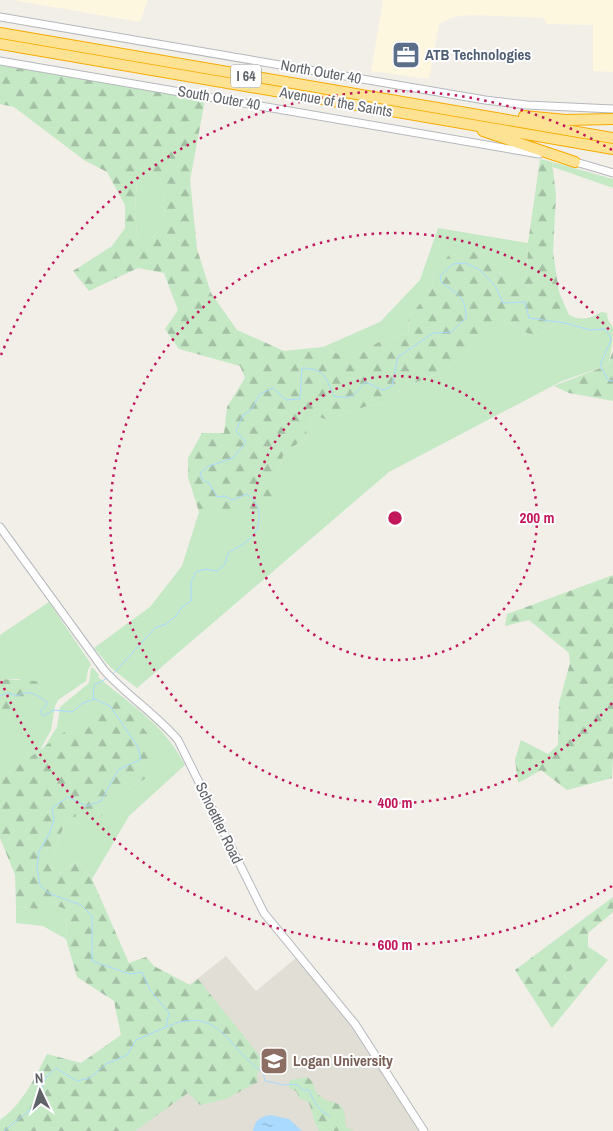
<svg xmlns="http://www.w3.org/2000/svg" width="613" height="1131" font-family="'Archivo Narrow',sans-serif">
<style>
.commercial{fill:#fef7e0}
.education{fill:#e1ded6}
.green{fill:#c5e8c5}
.forest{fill:url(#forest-firs);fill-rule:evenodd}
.water{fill:url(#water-ripples)}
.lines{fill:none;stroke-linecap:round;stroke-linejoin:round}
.stream{stroke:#aadaff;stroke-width:1}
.minor-casing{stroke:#b5b8bc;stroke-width:9}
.highway-casing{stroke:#f9ab00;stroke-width:12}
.minor{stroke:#fff;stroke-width:7}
.highway{stroke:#fde293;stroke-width:10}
.ring{fill:none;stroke:#c2185b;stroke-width:2.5;stroke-dasharray:2.5 5}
.labels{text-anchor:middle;stroke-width:4;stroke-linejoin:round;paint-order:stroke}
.shield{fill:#fff;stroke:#8f9295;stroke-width:1}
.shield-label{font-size:14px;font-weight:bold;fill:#5f6368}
.service-label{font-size:15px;font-weight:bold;fill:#4e5e75;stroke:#fff;text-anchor:start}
.street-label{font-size:15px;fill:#5f6368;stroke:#fff}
.education-label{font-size:15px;font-weight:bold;fill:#785e54;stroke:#fff;text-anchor:start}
.centre{fill:#c2185b;stroke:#fff;stroke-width:2.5}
.ring-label{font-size:15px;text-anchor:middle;font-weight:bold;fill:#c2185b;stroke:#fff;stroke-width:4;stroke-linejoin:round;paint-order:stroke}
</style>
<defs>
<pattern id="forest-firs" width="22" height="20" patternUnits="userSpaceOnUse" patternTransform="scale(1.25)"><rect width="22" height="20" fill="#c5e8c5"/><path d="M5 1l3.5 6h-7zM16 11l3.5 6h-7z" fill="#a3c0a4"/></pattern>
<pattern id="water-ripples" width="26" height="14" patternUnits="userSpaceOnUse" patternTransform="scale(1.25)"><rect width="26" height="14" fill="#aadaff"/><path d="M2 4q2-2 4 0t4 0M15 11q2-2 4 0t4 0" fill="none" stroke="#8eb4d2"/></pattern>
</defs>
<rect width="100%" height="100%" fill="#f1efe8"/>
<path class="commercial" d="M12 0H148L140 22Z
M383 0H613V72L593 71V25L548 24 543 18 472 15 453 17 439 24 429 79 371 71Z"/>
<path class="education" d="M226 956 256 991 297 957 349 1021 421 1131H131L139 1025Z"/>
<path class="green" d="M552 162 613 179V188L553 167Z
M145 172 160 176C166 193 168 215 158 231 156 235 150 239 147 242L138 243 135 211 137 179Z
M438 228 528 243 527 273 520 288 503 275 484 255 434 274 432 288 408 319 409 333 379 342 350 359 323 347 380 322 420 280Z
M601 312 607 313C607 320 610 322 613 328 613 339 611 355 608 365L562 381 389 472 137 688 111 668 94 648 150 607 182 566 199 512 207 518 217 508 231 516 262 483 276 477 284 453 307 437 306 428 314 415 327 420 367 406 387 404 404 387 445 371 491 329 508 323 535 337 569 315C580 321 591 319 601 312Z
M49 602 91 664 88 670 86 681 58 700 55 706 51 730 40 750 0 779V718L2 719 45 688 18 679H0V635Z
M91 668H93L99 675 98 677C119 695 144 712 163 733 172 743 179 754 185 765L129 816 92 879 78 861 55 876 49 865 66 820 80 815 98 820 122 792 150 776 148 734 130 712 45 746 57 727 60 707 89 683Z
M48 902 67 910 66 939 43 926 16 923V906L37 909Z
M595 951 608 960 596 974H587L575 987 564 976Z"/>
<path class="forest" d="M0 65 205 100 190 180 197 249 211 293 237 330 284 351 323 347 350 359 379 342 409 333 408 319 432 288 434 274 456 246 484 255 503 275 520 287 527 273 528 243 540 159 552 162 556 195 553 252 559 292 569 315 535 337 508 323 491 329 445 371 404 387 387 404 367 406 327 420 314 415 306 428 307 437 284 453 276 477 262 483 274 497 272 508 253 520 244 514 231 516 217 509 207 518 199 512 188 477V458L202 433H224L227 407 245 378 240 366 179 349 165 329 178 310 164 273 138 268 89 291 73 271 112 246 125 228V205L107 172 84 160 14 107 0 104ZM145 172 160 177C166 193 168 215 158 231 156 235 150 239 147 242L138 243 135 211 137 179Z
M613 350V401L569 393 554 386 608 365Z
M613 575V756L612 778 567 790 541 770 518 783 515 760 521 740 548 754 558 745 559 703 570 663 569 653 529 620 505 626 507 614Z
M0 679 36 681 46 688 2 719 0 718Z
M118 693 129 704 130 712 148 734 156 756 150 776 122 792 98 820 80 815 66 820 49 865 55 876 78 861 92 879 129 963 146 957 154 966 190 985 198 979 263 1060 257 1075 258 1082 226 1099 200 1105 188 1093 135 1131H0V1120C22 1105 35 1078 47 1054L81 1063 121 1035 114 1001 77 977 66 939 67 910 48 902 37 909 16 906 15 875 0 838V779Z
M613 897V912L588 933V947L595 951 564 976 575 987 587 974H596L552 1028 515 970Z
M307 1077C316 1083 312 1087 318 1094 332 1109 345 1093 346 1127L354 1131H319C313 1121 313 1112 308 1101L300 1099 296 1091 289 1088 290 1080Z"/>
<path class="water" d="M270 1115 289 1119 302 1131H253C255 1120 260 1117 270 1115Z"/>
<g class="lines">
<path class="stream" d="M113 674 155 628 166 624 176 616 181 608 191 601V582L196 572 205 569 217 571 225 564 228 553C243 544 259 538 259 517 260 507 255 500 247 494L232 500 225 496 217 497 209 483 203 480 200 473 209 466 233 458 246 442 236 431 243 415 251 410 260 394 273 388 286 400 300 399 302 368C326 369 325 377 334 396 352 400 354 395 365 382L383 390 392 386 398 357 433 333 451 332 466 318C466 296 457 294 441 282L440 276 453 264 465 263 479 269 496 287 503 303 525 302 529 318 565 323 590 330 605 329 610 336 611 340 600 365 608 380 613 381
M0 696 7 693 18 696C28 688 38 696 47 702L46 706 40 711 43 716 54 710 72 712 83 703 94 699
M166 1027C221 1003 226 1049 263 1072L265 1081 285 1085 291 1084 298 1085 302 1090H309C314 1102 318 1111 330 1116
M4 1131 35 1106 46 1077 56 1068 77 1081 90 1078 106 1064 127 1055 136 1040 166 1027 169 1013 150 990 142 972 130 974 92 961V916L81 905 48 893 40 885 37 868 39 851 49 834 54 820 52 808 68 797 87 806 101 801 118 770 141 759 138 747 110 706 94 699 93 691 95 684 99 683 107 678"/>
<defs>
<path id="minor" d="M0 17 485 100 527 105 613 109
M0 61 539 154
M572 161 613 173
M0 527 104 670C127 696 156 714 178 740L264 913 355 1024 424 1131"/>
<path id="highway" d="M0 33 613 138
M0 44 613 149
M524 116 566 120 613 119
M483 131 575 162"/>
</defs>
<use href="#minor" class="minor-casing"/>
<use href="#highway" class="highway-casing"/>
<use href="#minor" class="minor"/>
<use href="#highway" class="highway"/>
</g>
<g class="ring">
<circle cx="395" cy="518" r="142"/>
<path d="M612 703A285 285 0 1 1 612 333"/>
<path d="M612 886A427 427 0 0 1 1 681M1 355A427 427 0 0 1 612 150"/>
</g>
<defs>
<symbol id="office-square" viewBox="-11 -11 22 22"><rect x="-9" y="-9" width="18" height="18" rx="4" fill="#5c6f8a" stroke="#fff"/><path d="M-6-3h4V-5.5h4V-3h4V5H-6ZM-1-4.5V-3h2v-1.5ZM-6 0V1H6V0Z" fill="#fff"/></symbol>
<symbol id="university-square" viewBox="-11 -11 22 22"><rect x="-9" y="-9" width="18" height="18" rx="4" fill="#8d6e63" stroke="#fff"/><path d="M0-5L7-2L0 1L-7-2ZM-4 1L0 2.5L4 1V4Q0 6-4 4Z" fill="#fff"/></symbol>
</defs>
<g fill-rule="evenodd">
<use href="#office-square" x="390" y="39" width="32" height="32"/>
<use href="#university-square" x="258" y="1045" width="32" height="32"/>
</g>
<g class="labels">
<rect class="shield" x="231" y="64.5" width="30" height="23" rx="4"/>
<g class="shield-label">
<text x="246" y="81">I 64</text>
</g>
<g class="service-label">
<text x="425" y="60">ATB Technologies</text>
</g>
<g class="street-label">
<text transform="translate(321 72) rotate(10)" y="5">North Outer 40</text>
<text transform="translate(219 98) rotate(10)" y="5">South Outer 40</text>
<text transform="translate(336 102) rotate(10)" y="5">Avenue of the Saints</text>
<text transform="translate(219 823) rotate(64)" y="5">Schoettler Road</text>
</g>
<g class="education-label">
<text x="293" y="1066">Logan University</text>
</g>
</g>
<circle cx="395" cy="518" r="8" class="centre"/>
<g class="ring-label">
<text x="537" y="523">200 m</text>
<text x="395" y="808">400 m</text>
<text x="395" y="950">600 m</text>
</g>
<g transform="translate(40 1091) rotate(356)" stroke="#ffffff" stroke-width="4" paint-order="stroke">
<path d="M0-4L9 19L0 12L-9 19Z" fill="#5f6368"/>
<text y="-8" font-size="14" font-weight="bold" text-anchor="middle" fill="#5f6368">N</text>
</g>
</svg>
